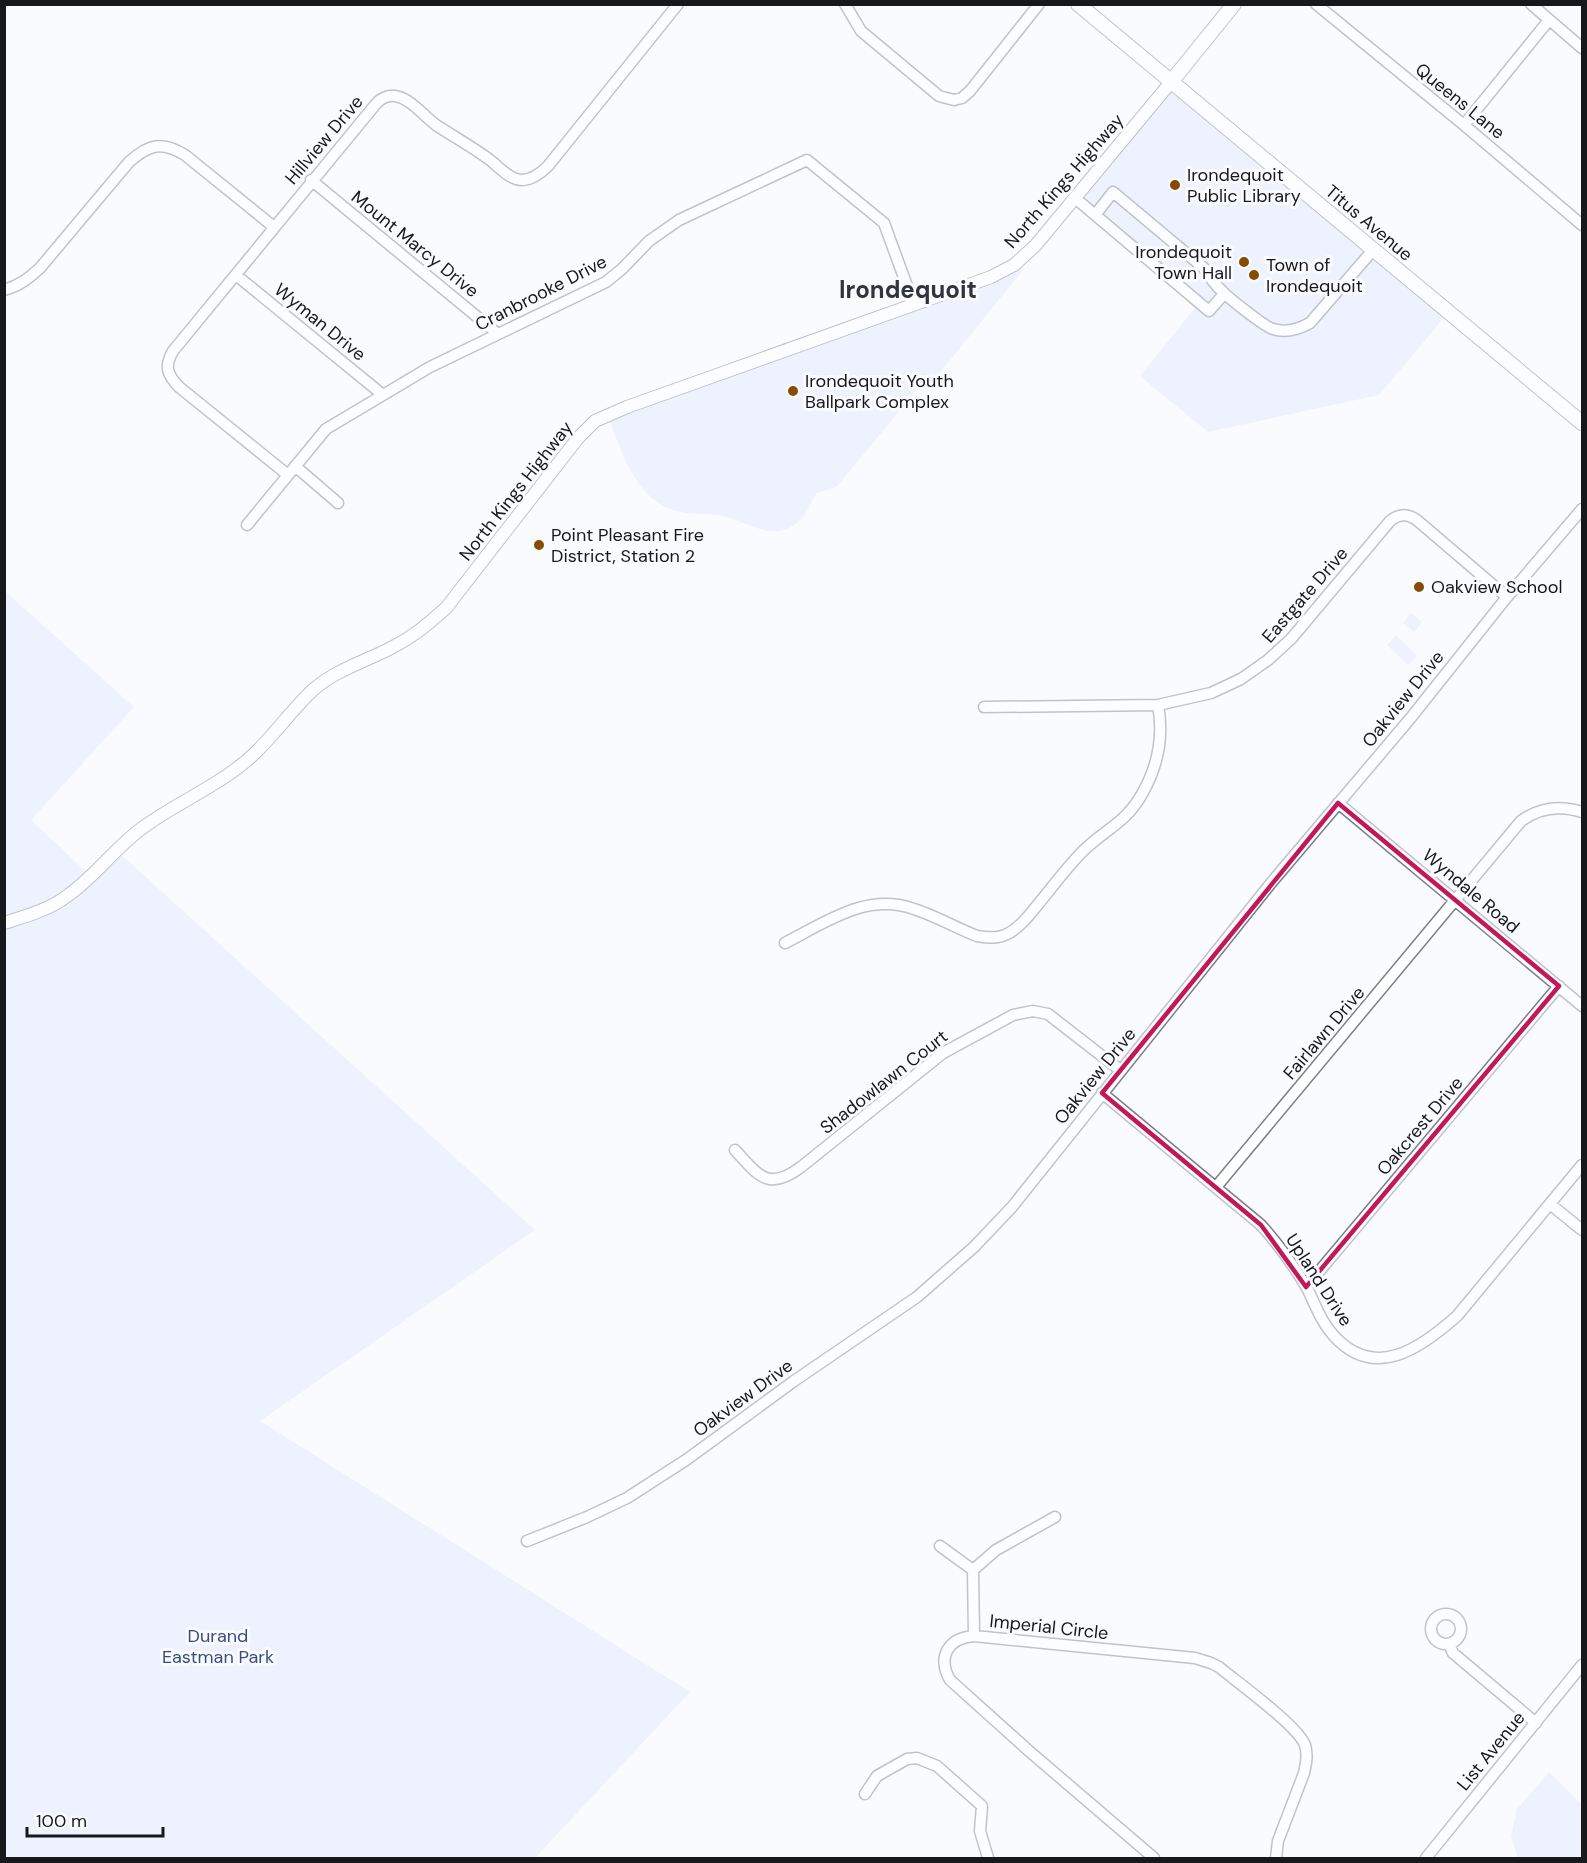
<svg xmlns="http://www.w3.org/2000/svg" width="1587" height="1863" font-family="'DM Sans',sans-serif">
<style>
.green{fill:#dde7fe}
.lines{fill:none;stroke-linecap:round;stroke-linejoin:round}
.minor-casing{stroke:#7a7f8b;stroke-width:13}
.tertiary-casing{stroke:#7a7f8b;stroke-width:14}
.secondary-casing{stroke:#7a7f8b;stroke-width:16}
.minor{stroke:#fff;stroke-width:10}
.tertiary{stroke:#fff;stroke-width:12}
.secondary{stroke:#fff;stroke-width:14}
.marked{fill:none;stroke:#c2185b;stroke-width:4.5;stroke-linejoin:round}
.poi-dot{fill:#854d00;stroke:#fafbfe;stroke-width:2}
.labels{text-anchor:middle;stroke-width:6;stroke-linejoin:round;paint-order:stroke}
.street-label{font-size:18px;fill:#16181c;stroke:#fafbfe}
.poi-label{font-size:18px;fill:#16181c;stroke:#fafbfe;text-anchor:start}
.park-label{font-size:18px;fill:#3a4c7f;stroke:#fafbfe}
.district-label{font-size:24px;font-weight:bold;fill:#30343e;stroke:#fafbfe}
</style>
<rect width="100%" height="100%" fill="#fafbfe"/>
<path class="green" d="M1171 82 1448 313 1379 395 1208 432 1140 376 1199 303 1074 199Z
M1017 263 1023 270 938 375 930 374 840 483 836 487 817 493C811 500 809 510 803 517 776 546 753 523 723 516 707 513 689 515 673 510 634 497 621 450 608 416Z
M5 591 134 707 31 820 92 877 117 851 535 1230 260 1421 690 1692 535 1858H5Z
M1411 613 1422 622 1414 632 1403 623Z
M1396 635 1417 656 1408 665 1387 645Z
M1549 1772 1582 1805V1858H1518L1511 1837 1517 1809Z"/>
<g class="lines">
<defs>
<path id="minor" d="M845 4 861 31 939 96 954 100 962 98 970 91 1039 4
M1316 4 1464 125 1582 225
M1531 4 1582 48
M1464 125 1549 20
M311 180 498 334
M1075 198 1209 311 1224 294
M1095 215 1113 192 1205 269C1210 278 1215 285 1223 292 1230 299 1265 327 1273 329 1285 333 1299 329 1310 323L1373 250
M236 275 383 395
M4 290C19 286 29 278 40 268L129 162C149 144 162 141 185 155L274 227
M295 466 338 503
M288 475 179 387C167 374 164 367 173 351L375 105C380 99 386 95 395 96 410 98 424 116 436 125 454 137 473 147 490 160 498 166 506 176 516 179 529 183 540 174 548 166L678 4
M247 525 326 429 430 367 606 282 622 269 649 241 679 220 807 160 884 223 914 305
M984 707 1158 705 1211 693 1241 679 1268 660 1291 639 1390 521C1400 513 1409 514 1418 521L1507 597
M1338 803 1582 1006
M785 943C826 922 867 892 914 909 936 916 956 928 977 936 988 938 999 939 1009 933 1020 927 1028 917 1035 908 1051 889 1066 868 1083 851 1104 830 1126 823 1142 794 1158 766 1164 737 1158 705
M1102 1093 1261 1225C1278 1244 1294 1266 1307 1288 1315 1304 1321 1322 1334 1336 1375 1381 1421 1348 1457 1316L1582 1165
M735 1150C758 1175 768 1192 801 1167L943 1053 1013 1015 1033 1011 1048 1014 1120 1070
M1216 1187 1521 821C1540 807 1560 805 1582 812
M1550 1204 1582 1230
M1306 1287 1559 986
M527 1541 587 1517 627 1498 686 1460 794 1381 917 1297 974 1247 1012 1207 1271 883 1409 720 1507 597 1582 509
M940 1546 973 1570 974 1636
M973 1570 996 1550 1055 1517
M1431 1629a15 15 0 1 1 30 0a15 15 0 1 1-30 0Z
M1449 1644 1453 1653 1536 1723
M865 1794 877 1776 907 1759 917 1758 937 1766 982 1806 980 1831 988 1858
M1154 1858 1029 1751 950 1680C937 1657 948 1638 974 1636L1195 1658 1211 1663 1219 1667C1237 1682 1298 1726 1305 1745 1308 1755 1306 1764 1304 1773L1278 1841 1276 1858
M1426 1858 1582 1665"/>
<path id="tertiary" d="M4 923C26 916 49 910 67 896 96 876 116 846 145 826 181 800 223 784 255 753 276 733 293 708 314 689 336 670 366 661 391 648 413 637 427 625 446 608L578 438 595 421 627 407 991 277 1014 265 1035 246 1171 82"/>
<path id="secondary" d="M1078 4 1582 423
M1171 82 1234 4"/>
</defs>
<use href="#minor" class="minor-casing"/>
<use href="#tertiary" class="tertiary-casing"/>
<use href="#secondary" class="secondary-casing"/>
<use href="#minor" class="minor"/>
<use href="#tertiary" class="tertiary"/>
<use href="#secondary" class="secondary"/>
</g>
<path d="M0 0H1587V1863H0ZM1338 803 1559 986 1306 1287 1261 1225 1102 1093Z" fill="#fafbfe" fill-opacity=".55" fill-rule="evenodd"/>
<path class="marked" d="M1338 803 1559 986 1306 1287 1261 1225 1102 1093Z"/>
<g class="poi-dot">
<circle cx="1175" cy="185" r="6"/>
<circle cx="1244" cy="262" r="6"/>
<circle cx="1254" cy="275" r="6"/>
<circle cx="793" cy="391" r="6"/>
<circle cx="539" cy="545" r="6"/>
<circle cx="1419" cy="587" r="6"/>
</g>
<g class="labels">
<g class="street-label">
<text transform="translate(1460 101) rotate(39)" y="6">Queens Lane</text>
<text transform="translate(324 140) rotate(-50)" y="6">Hillview Drive</text>
<text transform="translate(1064 181) rotate(-49)" y="6">North Kings Highway</text>
<text transform="translate(1369 223) rotate(40)" y="6">Titus Avenue</text>
<text transform="translate(415 244) rotate(39)" y="6">Mount Marcy Drive</text>
<text transform="translate(541 293) rotate(-27)" y="6">Cranbrooke Drive</text>
<text transform="translate(320 322) rotate(39)" y="6">Wyman Drive</text>
<text transform="translate(516 491) rotate(-52)" y="6">North Kings Highway</text>
<text transform="translate(1305 595) rotate(-49)" y="6">Eastgate Drive</text>
<text transform="translate(1403 699) rotate(-51)" y="6">Oakview Drive</text>
<text transform="translate(1471 891) rotate(40)" y="6">Wyndale Road</text>
<text transform="translate(1324 1033) rotate(-50)" y="6">Fairlawn Drive</text>
<text transform="translate(1095 1076) rotate(-51)" y="6">Oakview Drive</text>
<text transform="translate(884 1082) rotate(-38)" y="6">Shadowlawn Court</text>
<text transform="translate(1420 1126) rotate(-50)" y="6">Oakcrest Drive</text>
<text transform="translate(1319 1280) rotate(57)" y="6">Upland Drive</text>
<text transform="translate(743 1398) rotate(-36)" y="6">Oakview Drive</text>
<text transform="translate(1049 1627) rotate(6)" y="6">Imperial Circle</text>
<text transform="translate(1491 1751) rotate(-51)" y="6">List Avenue</text>
</g>
<g class="poi-label">
<text x="1187" y="181">Irondequoit<tspan x="1187" dy="21">Public Library</tspan></text>
<text x="1232" y="258" text-anchor="end">Irondequoit<tspan x="1232" dy="21">Town Hall</tspan></text>
<text x="1266" y="271">Town of<tspan x="1266" dy="21">Irondequoit</tspan></text>
<text x="805" y="387">Irondequoit Youth<tspan x="805" dy="21">Ballpark Complex</tspan></text>
<text x="551" y="541">Point Pleasant Fire<tspan x="551" dy="21">District, Station 2</tspan></text>
<text x="1431" y="593">Oakview School</text>
</g>
<g class="park-label">
<text x="218" y="1642">Durand<tspan x="218" dy="21">Eastman Park</tspan></text>
</g>
<g class="district-label">
<text x="908" y="298">Irondequoit</text>
</g>
</g>
<rect width="1587" height="1863" fill="none" stroke="#16181c" stroke-width="12"/>
<path d="M27 1827v9h136v-9" fill="none" stroke="#16181c" stroke-width="3"/>
<text x="36" y="1827" font-size="18" fill="#16181c" stroke="#fafbfe" stroke-width="4.5" paint-order="stroke">100 m</text>
</svg>
